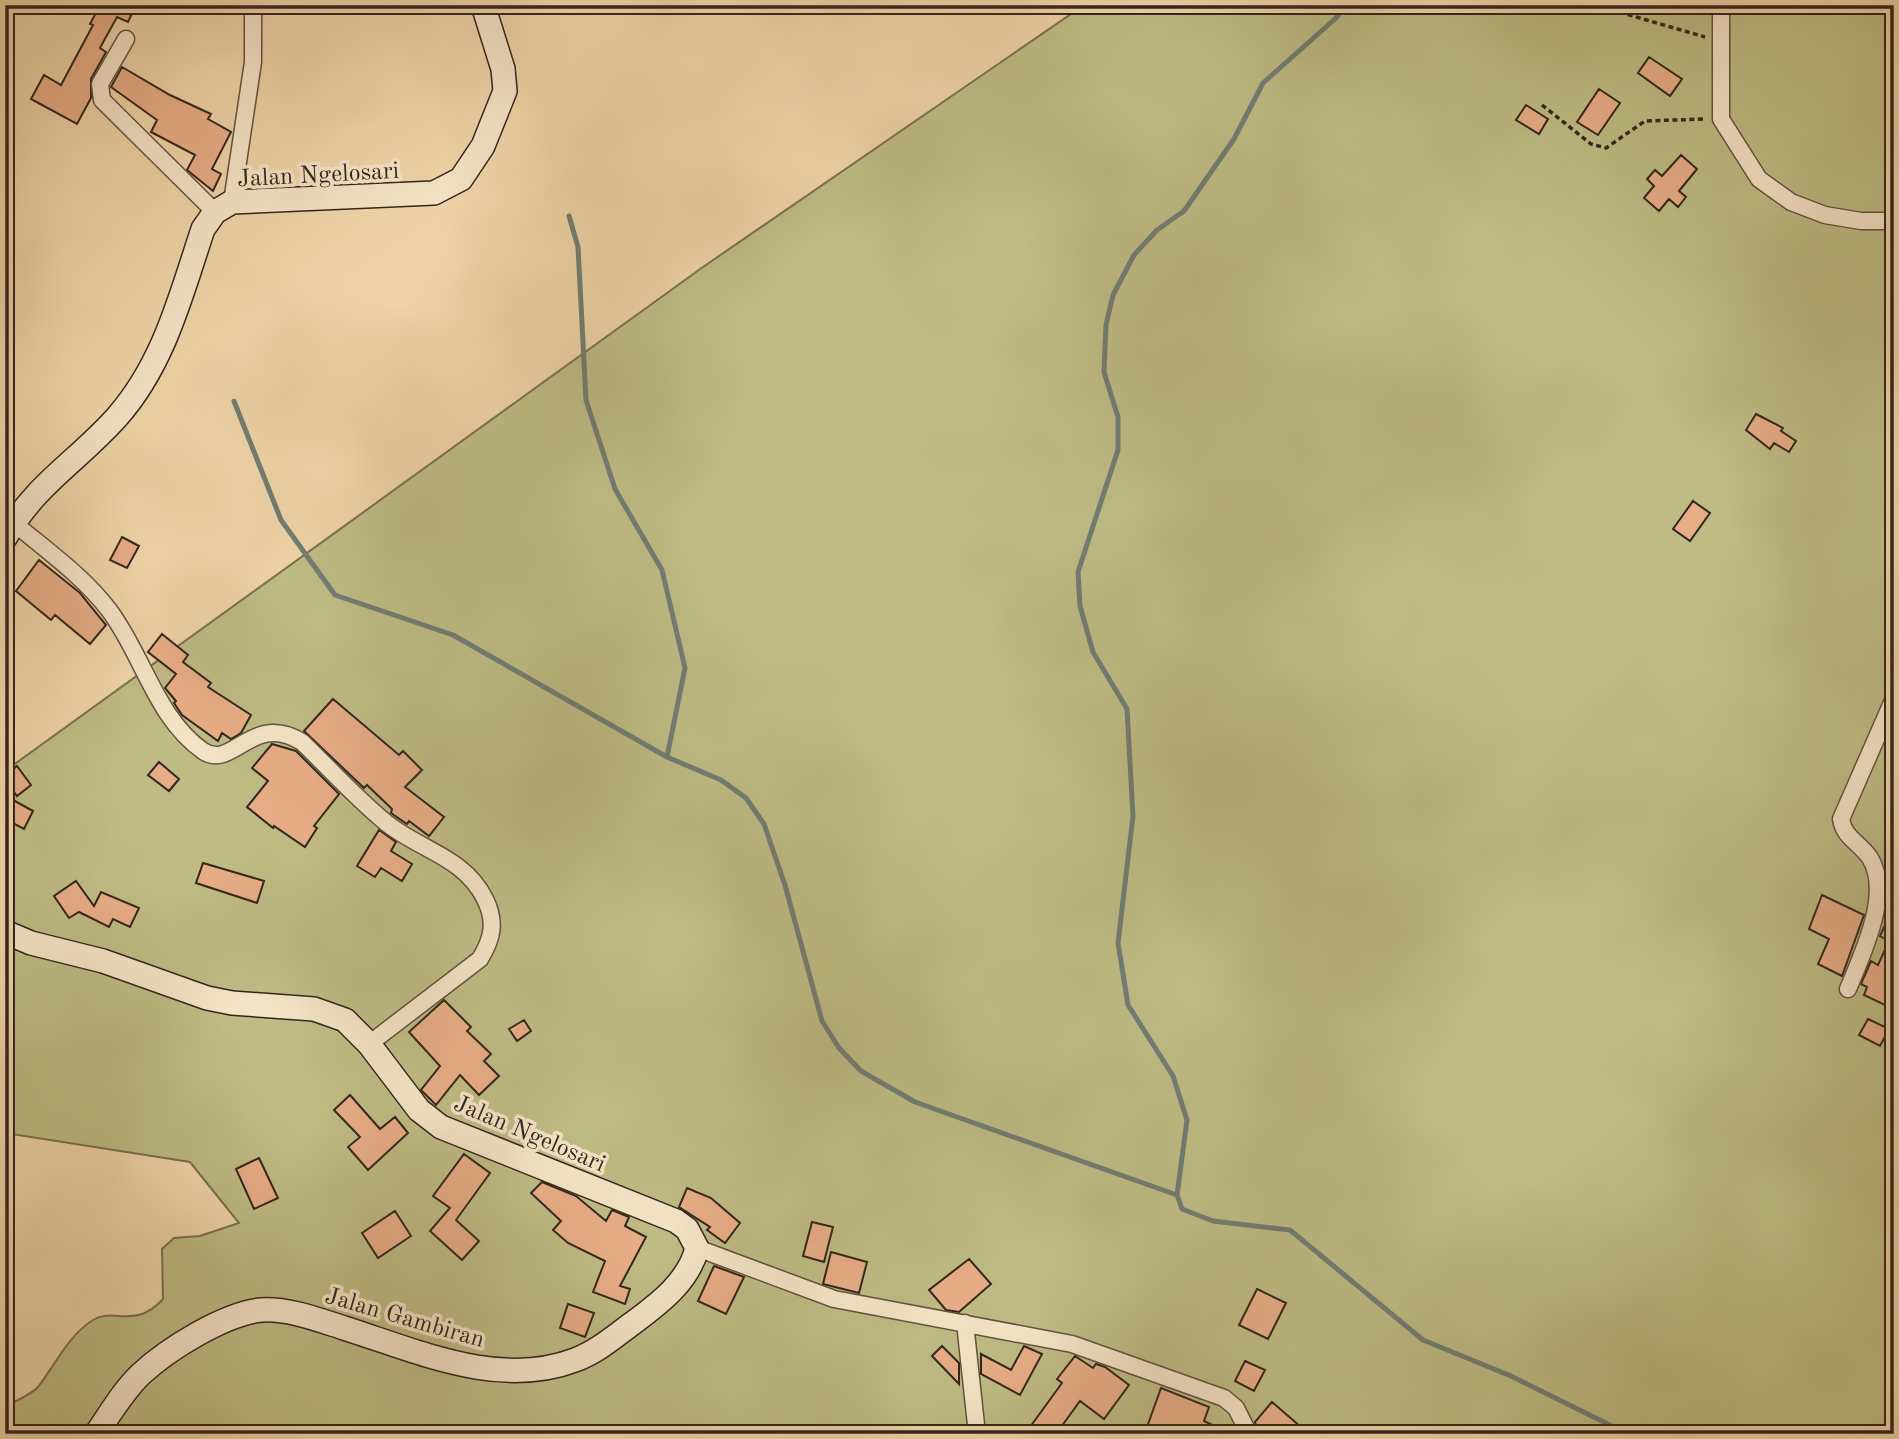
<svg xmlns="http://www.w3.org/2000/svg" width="1899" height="1439" font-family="'Old Standard TT',serif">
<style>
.green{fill:#bebb84;stroke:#787050;stroke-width:2}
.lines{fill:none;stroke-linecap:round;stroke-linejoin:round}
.stream{stroke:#717d73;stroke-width:5}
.building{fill:#e7ad87;stroke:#33261c;stroke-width:2}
.street-casing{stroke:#62523f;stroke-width:19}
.secondary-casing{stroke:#33261c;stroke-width:26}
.path{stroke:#33261c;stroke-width:3.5;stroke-dasharray:5 3.5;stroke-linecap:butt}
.street{stroke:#f4e3c6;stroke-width:16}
.secondary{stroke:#f4e3c6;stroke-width:23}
.labels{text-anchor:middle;stroke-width:7;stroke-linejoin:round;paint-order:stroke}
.street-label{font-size:24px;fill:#33261c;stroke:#f4e3c6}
</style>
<rect width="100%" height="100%" fill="#eed4a8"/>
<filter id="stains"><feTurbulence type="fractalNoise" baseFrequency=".00286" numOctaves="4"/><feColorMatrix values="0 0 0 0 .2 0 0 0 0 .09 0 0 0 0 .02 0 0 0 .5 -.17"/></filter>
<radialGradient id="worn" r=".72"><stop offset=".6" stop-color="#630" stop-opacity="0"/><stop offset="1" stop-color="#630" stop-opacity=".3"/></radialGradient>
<path class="green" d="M1084 5H1894V1434H5V1407C15 1401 31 1395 38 1387 55 1365 69 1335 93 1320 114 1307 135 1330 163 1299L162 1249 174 1238 200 1236 239 1223 190 1162 5 1133V771L703 267Z"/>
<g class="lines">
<path class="stream" d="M1345 5 1336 18 1263 83 1234 139 1184 211 1157 230 1134 255 1113 295 1106 325 1104 372 1118 417V450L1078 572 1080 606 1093 652 1127 709 1133 816 1118 943 1128 1005 1173 1076 1187 1120 1177 1195 1182 1209 1213 1221 1290 1230 1423 1340 1511 1376 1628 1434
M569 216 578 247 586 400 615 489 662 570 685 668 667 757
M234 401 281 520 335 595 453 635 667 757 721 780 746 798 764 824 785 885 822 1021 839 1048 861 1071 915 1102 1177 1195"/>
</g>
<path class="building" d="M91 5H136L128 22 117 17 100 48 106 52 91 79V98L77 124 31 99 44 75 61 85 93 25 90 24 98 9Z
M1649 57 1682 79 1670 96 1638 73Z
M122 67 170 95 211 114 208 119 231 132 212 169 221 174 213 191 187 170 195 155 151 132 157 120 111 87Z
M1599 89 1620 103 1598 135 1577 122Z
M1526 105 1548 119 1539 134 1516 120Z
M1681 155 1697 169 1679 191 1686 197 1678 207 1669 199 1659 211 1644 198 1654 186 1647 179 1655 170 1662 176Z
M1756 414 1783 428 1781 431 1796 441 1789 452 1774 443 1770 449 1746 430Z
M1693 501 1710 513 1690 541 1673 529Z
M122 537 139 546 127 568 110 560Z
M39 560 80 593 106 625 90 644 55 615 51 620 16 591Z
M162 634 188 655 183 662 211 683 208 687 251 715 241 733 231 739 222 733 218 741 182 715 174 703 176 701 165 688 176 674 148 652Z
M333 699 399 755 403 751 422 770 405 787 444 817 429 836 409 821 407 824 391 813 392 809 367 785 364 788 304 731Z
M272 744 296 751 339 794 314 826 317 828 305 847 274 826 273 828 247 807 268 781 252 768Z
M159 762 179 779 169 791 148 775Z
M17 766 31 785 17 796 5 780V776Z
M13 800 33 811 24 829 5 819Z
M379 830 396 842 391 851 412 864 402 881 381 868 375 877 357 866Z
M203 863 264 881 257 903 196 883Z
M76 881 94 906 101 892 139 908 130 927 113 919 109 927 79 912 69 918 54 896Z
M1822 895 1864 915 1842 976 1818 964 1829 939 1809 929Z
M1894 905V991L1887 1006 1864 995 1867 987 1861 984 1871 961 1878 965 1889 941 1880 936Z
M444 1000 471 1027 467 1031 491 1054 484 1061 499 1076 479 1095 460 1075 436 1105 421 1090 440 1066 409 1032Z
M1868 1019 1889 1029 1880 1046 1859 1035Z
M524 1020 531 1031 517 1041 509 1029Z
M350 1095 380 1129 395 1117 408 1133 368 1170 348 1147 360 1137 334 1110Z
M464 1154 490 1173 456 1220 479 1241 462 1260 430 1231 450 1208 433 1196Z
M259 1158 278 1198 254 1209 236 1169Z
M542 1182 576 1196 606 1221 612 1210 629 1217 625 1226 646 1237 620 1286 630 1289 625 1304 593 1292 605 1261 568 1243 553 1230 561 1221 531 1193Z
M687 1188 711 1198 740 1223 725 1243 707 1230 710 1227 679 1207Z
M395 1211 411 1236 378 1258 362 1233Z
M812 1222 833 1227 824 1262 803 1256Z
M831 1252 867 1262 859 1293 823 1284Z
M969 1259 991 1284 959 1312 946 1310 929 1290Z
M714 1266 744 1277 726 1314 698 1301Z
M1257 1289 1286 1303 1268 1339 1239 1325Z
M568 1304 594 1313 585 1337 560 1328Z
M942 1346 959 1363V1384L932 1356Z
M1024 1346 1042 1354 1020 1395 981 1374V1354L1011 1370Z
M1075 1356 1093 1368 1096 1364 1105 1367 1129 1385 1104 1419 1080 1401 1056 1434H1025L1062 1383 1057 1379Z
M1245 1361 1265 1370 1254 1391 1235 1381Z
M1161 1388 1209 1407 1204 1421 1230 1434H1162L1147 1427Z
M1272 1402 1309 1434H1259L1255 1422Z"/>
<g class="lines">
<defs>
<path id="street" d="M1721 5V119L1759 179 1791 202 1825 215 1861 221H1894
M126 39 100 84 102 100 215 212
M232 202 253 62V5
M14 523C46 550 83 576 109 610 143 655 156 718 203 751 233 771 252 711 302 742 329 768 355 797 384 821 418 850 464 856 485 899 496 921 493 938 480 959L369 1044
M1848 989C1862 955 1892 893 1870 858 1860 843 1844 838 1841 819L1894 698
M697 1248 834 1299 1072 1344 1224 1398 1236 1408 1249 1434
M965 1323 977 1434"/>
<path id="secondary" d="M5 538C34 485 79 460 117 417 164 364 181 295 203 229L215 212 232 202 434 193 461 179 483 146 505 91 503 69 483 5
M5 932 31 943 103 961 207 998 232 1003 314 1009 345 1020 369 1044 419 1110 441 1127 676 1221 687 1229 697 1248C689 1281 660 1303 633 1323 615 1336 597 1352 575 1360 499 1389 417 1351 344 1328 319 1320 288 1308 261 1310 224 1314 168 1349 141 1374 123 1391 110 1414 96 1434"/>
</defs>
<use href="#street" class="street-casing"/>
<use href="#secondary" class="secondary-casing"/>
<path class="path" d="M1595 5 1705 37
M1542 105 1591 144 1606 148 1645 121 1705 119"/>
<use href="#street" class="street"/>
<use href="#secondary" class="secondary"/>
</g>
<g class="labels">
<g class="street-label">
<text transform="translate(318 174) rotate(-3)" y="8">Jalan Ngelosari</text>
<text transform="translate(530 1133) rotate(23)" y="8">Jalan Ngelosari</text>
<text transform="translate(405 1317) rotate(16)" y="8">Jalan Gambiran</text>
</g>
</g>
<rect width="1899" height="1439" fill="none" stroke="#eed4a8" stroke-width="28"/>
<rect x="7" y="7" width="1885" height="1425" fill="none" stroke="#33261c" stroke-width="3.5"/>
<rect x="14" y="14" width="1871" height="1411" fill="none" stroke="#33261c" stroke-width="2"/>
<rect width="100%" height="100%" filter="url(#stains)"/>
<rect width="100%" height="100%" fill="url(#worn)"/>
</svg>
